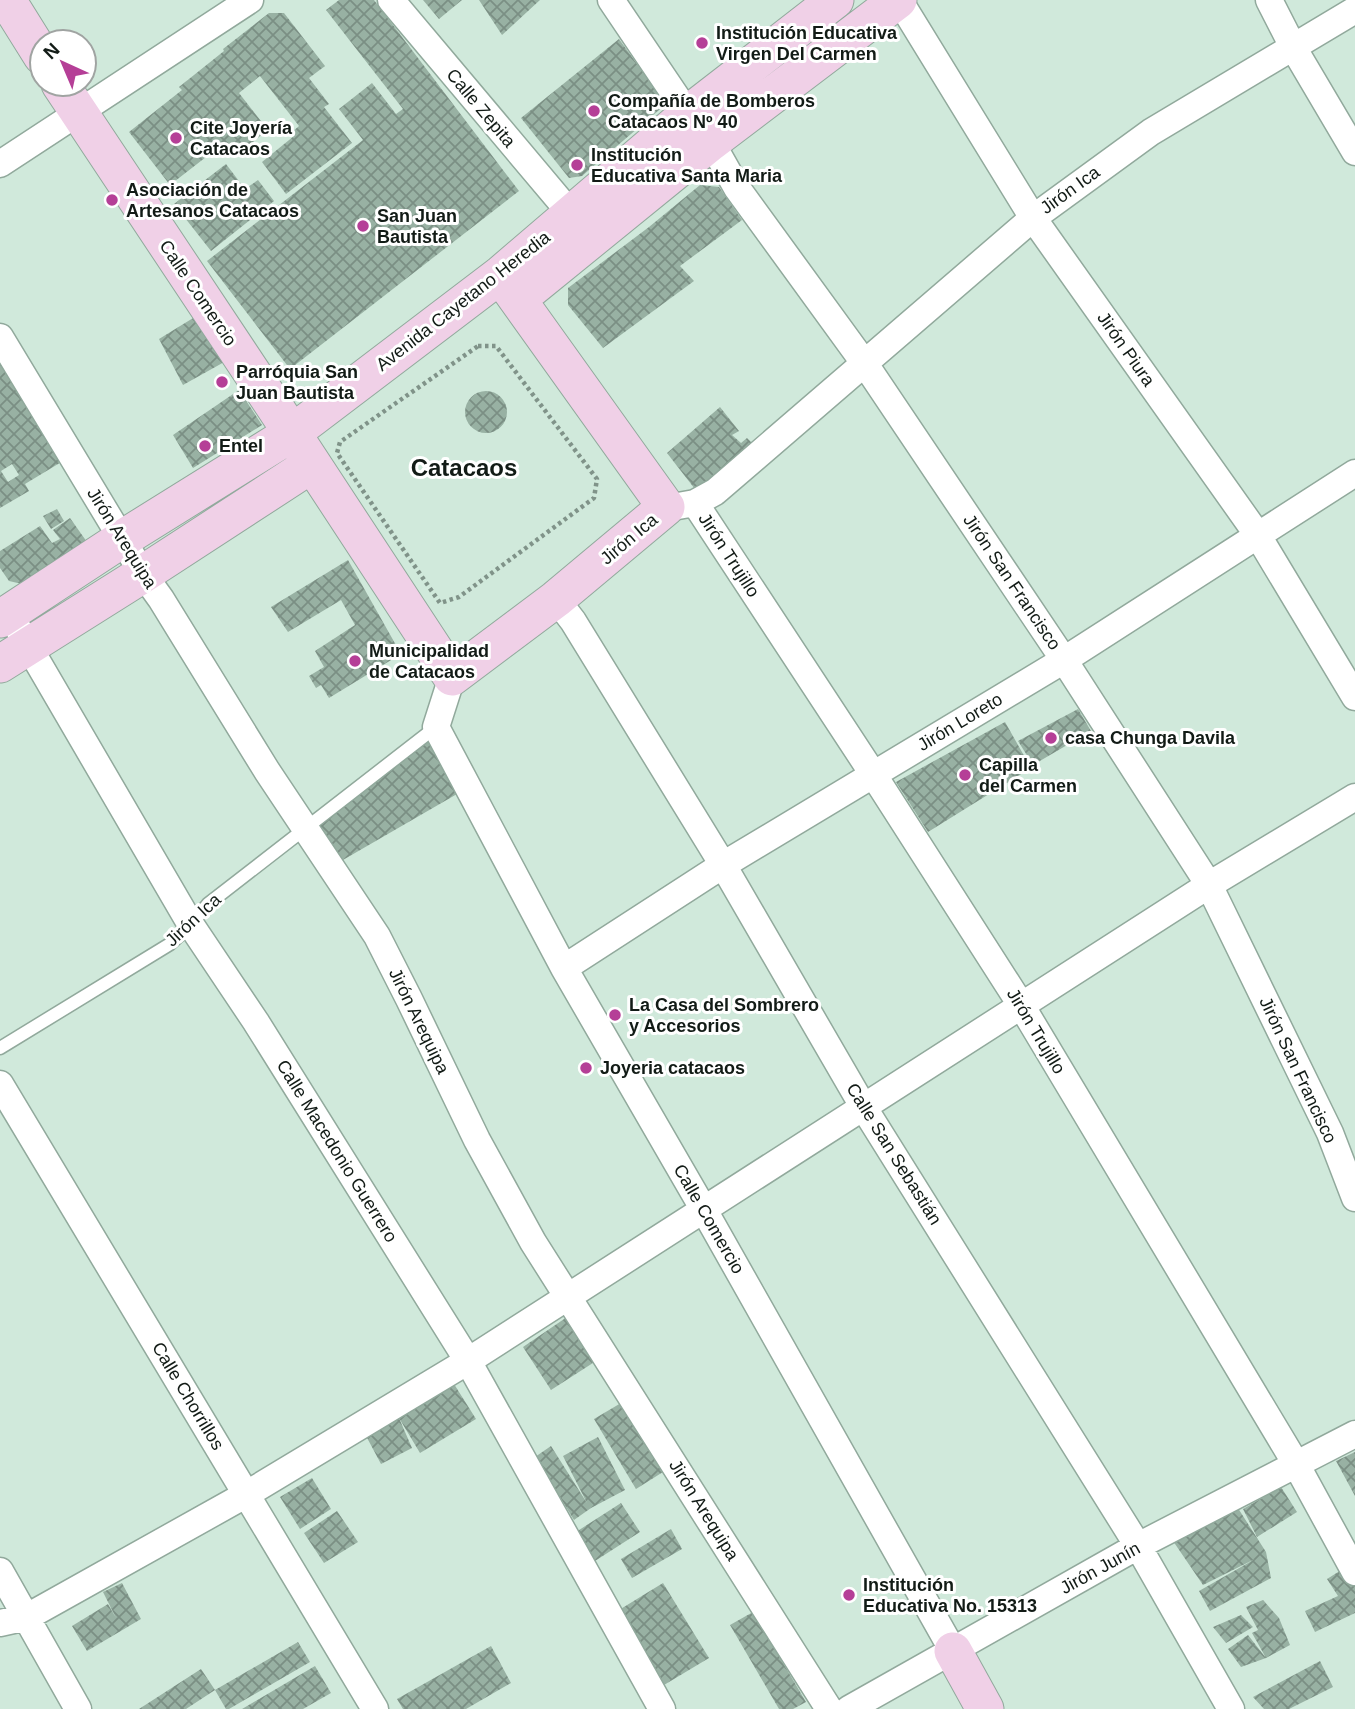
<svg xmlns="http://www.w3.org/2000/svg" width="1355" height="1709" font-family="Helvetica,sans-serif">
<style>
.building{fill:url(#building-cross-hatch);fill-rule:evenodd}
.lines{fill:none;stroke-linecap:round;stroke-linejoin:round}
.lane-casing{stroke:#91a99c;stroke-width:15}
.street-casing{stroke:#91a99c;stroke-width:29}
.secondary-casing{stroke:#91a99c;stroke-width:39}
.path{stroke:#809389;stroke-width:4.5;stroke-dasharray:3.5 3.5;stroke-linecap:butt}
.lane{stroke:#fff;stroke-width:12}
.street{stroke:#fff;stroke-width:26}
.secondary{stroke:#f0d0e7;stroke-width:37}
.poi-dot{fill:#b53f97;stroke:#fff;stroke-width:2.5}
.labels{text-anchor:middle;stroke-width:6;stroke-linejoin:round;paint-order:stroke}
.poi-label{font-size:18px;font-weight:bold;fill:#121b16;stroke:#fff;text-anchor:start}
.street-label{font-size:18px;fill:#121b16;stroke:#fff}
.district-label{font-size:24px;font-weight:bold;fill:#121b16;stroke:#fff}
</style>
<defs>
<pattern id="building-cross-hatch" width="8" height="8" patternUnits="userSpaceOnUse" patternTransform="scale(1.75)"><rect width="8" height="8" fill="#98b1a3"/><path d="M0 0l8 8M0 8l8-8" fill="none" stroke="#7b8f84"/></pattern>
</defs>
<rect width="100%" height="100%" fill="#d0e9db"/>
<path class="building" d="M339 0H374L519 191 290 369 207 261 363 140 339 109 372 83 396 114 403 109 326 10Z
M423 0H462L439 19Z
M479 0H540L502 35Z
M269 13H284L325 66 309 78 329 104 324 107 352 143 286 194 262 162 294 136 291 133 299 126 260 76 239 93 268 130 234 157 224 143 170 185 129 132 182 90 179 87 224 51 223 49Z
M619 39 666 104 582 176 569 178 521 118Z
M226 164 245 189 258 180 274 201 211 251 174 204Z
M700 185 719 187 742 220 680 266 694 281 603 348 568 305V288L649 227Z
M198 315 226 361 183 385 159 339Z
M0 352 63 461 25 484 29 491 0 508ZM12 464 19 475 8 482 1 471Z
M239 390 262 425 193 468 173 435Z
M465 412a21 21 0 1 1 42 0a21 21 0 1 1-42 0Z
M720 407 739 431 732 435 741 443 747 438 753 444 698 493 667 453Z
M57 509 64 521 51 529 43 516Z
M70 518 87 542 22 584 9 581 0 568V551L40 526 52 543 60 539 53 530Z
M348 560 401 654 329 698 321 685 316 688 309 676 324 667 315 651 355 625 341 600 288 632 271 607Z
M1078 709 1091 731 1033 765 1018 741Z
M1005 722 1031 768 928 832 896 782Z
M428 742 457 794 336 864 313 828Z
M567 1317 596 1361 551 1390 523 1347Z
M454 1384 476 1419 420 1453 399 1418Z
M621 1403 663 1472 636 1489 594 1419Z
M399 1418 412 1448 381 1464 365 1434Z
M598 1437 625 1490 591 1508 574 1520 535 1457 551 1446 587 1503 563 1456Z
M1355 1452V1496L1336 1461Z
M312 1478 331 1509 300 1529 280 1497Z
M1281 1487 1297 1512 1257 1537 1243 1509Z
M621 1503 640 1532 595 1561 576 1532Z
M1236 1505 1266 1552 1271 1578 1210 1611 1199 1591 1255 1559 1203 1585 1173 1541Z
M337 1511 358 1542 324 1563 304 1533Z
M671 1529 682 1549 632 1578 621 1559Z
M1346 1567 1355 1583V1613L1315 1632 1305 1611 1338 1596 1327 1579Z
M122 1583 141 1619 87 1651 72 1626 108 1604 116 1618 103 1592Z
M663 1583 709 1658 664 1685 619 1610Z
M1263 1600 1279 1618 1290 1645 1266 1658 1252 1633 1258 1630 1246 1607Z
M753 1612 806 1702 793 1709H779L730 1625Z
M1241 1615 1253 1627 1226 1643 1213 1627Z
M1248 1635 1266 1658 1241 1667 1228 1649Z
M298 1642 310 1662 229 1709H226L215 1690 186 1709H139L201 1669 215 1690Z
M491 1646 511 1683 466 1709H403L397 1699Z
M1320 1661 1333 1687 1289 1709H1264L1253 1697Z
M315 1666 331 1693 303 1709H242Z"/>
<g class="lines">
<defs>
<path id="lane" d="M0 1048 170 944 191 925 208 904 436 727"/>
<path id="street" d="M391 0 572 215
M611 0 688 114 711 142 737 188 865 364 1064 660 1209 885 1330 1133 1355 1198
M899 0 1033 218 1257 534 1355 697
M1269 0 1293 47 1355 152
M0 164 250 0
M0 337 143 574 161 599 267 771 377 936 409 999 477 1140 533 1242 829 1709
M695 503 873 774 1021 1005 1296 1464 1355 1572
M678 506 695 503 715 492 1033 218 1151 132 1355 10
M556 599 573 621 723 865 864 1108 1138 1546 1231 1709
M19 630 191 925 256 1022 468 1361 662 1709
M452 677 436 727 564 968 704 1210 953 1651
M564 968 723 865 1064 660 1355 473
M0 1084 375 1709
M0 1571 78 1709
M0 1623 27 1617 247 1494 468 1361 1209 885 1355 797
M849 1709 1138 1546 1355 1434"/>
<path id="secondary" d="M7 0 42 56
M60 84 292 433 452 677 556 599 666 507 500 275
M518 299 711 142 898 0
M0 619 122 539 292 433 312 418 500 275 688 114 835 0
M0 664 143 574 312 464
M953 1651 985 1709"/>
</defs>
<use href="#lane" class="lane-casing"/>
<use href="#street" class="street-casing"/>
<use href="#secondary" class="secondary-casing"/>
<path class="path" d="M478 346H496L597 479 594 498 459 597 440 603 337 453 340 442Z"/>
<use href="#lane" class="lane"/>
<use href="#street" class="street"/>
<use href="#secondary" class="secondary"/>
</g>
<g class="poi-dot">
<circle cx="702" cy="43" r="7"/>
<circle cx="594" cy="111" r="7"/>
<circle cx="176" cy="138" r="7"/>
<circle cx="577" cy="165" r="7"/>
<circle cx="112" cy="200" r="7"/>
<circle cx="363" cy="226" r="7"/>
<circle cx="222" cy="382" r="7"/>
<circle cx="205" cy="446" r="7"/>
<circle cx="355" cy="661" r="7"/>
<circle cx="1051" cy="738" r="7"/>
<circle cx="965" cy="775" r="7"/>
<circle cx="615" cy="1015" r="7"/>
<circle cx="586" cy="1068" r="7"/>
<circle cx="849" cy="1595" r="7"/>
</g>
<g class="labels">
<g class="poi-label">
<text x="716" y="39">Institución Educativa<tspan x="716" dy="21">Virgen Del Carmen</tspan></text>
<text x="608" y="107">Compañía de Bomberos<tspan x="608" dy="21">Catacaos Nº 40</tspan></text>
<text x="190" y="134">Cite Joyería<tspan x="190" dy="21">Catacaos</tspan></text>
<text x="591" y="161">Institución<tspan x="591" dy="21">Educativa Santa Maria</tspan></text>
<text x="126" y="196">Asociación de<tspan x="126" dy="21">Artesanos Catacaos</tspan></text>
<text x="377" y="222">San Juan<tspan x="377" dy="21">Bautista</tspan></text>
<text x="236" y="378">Parróquia San<tspan x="236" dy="21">Juan Bautista</tspan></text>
<text x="219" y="452">Entel</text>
<text x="369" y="657">Municipalidad<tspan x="369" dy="21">de Catacaos</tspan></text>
<text x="1065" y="744">casa Chunga Davila</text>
<text x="979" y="771">Capilla<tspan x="979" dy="21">del Carmen</tspan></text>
<text x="629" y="1011">La Casa del Sombrero<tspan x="629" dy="21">y Accesorios</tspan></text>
<text x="600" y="1074">Joyeria catacaos</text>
<text x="863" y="1591">Institución<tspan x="863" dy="21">Educativa No. 15313</tspan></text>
</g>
<g class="street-label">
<text transform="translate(481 108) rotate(50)" y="6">Calle Zepita</text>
<text transform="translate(1070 190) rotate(-36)" y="6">Jirón Ica</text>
<text transform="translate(198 293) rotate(56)" y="6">Calle Comercio</text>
<text transform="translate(463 301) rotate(-38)" y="6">Avenida Cayetano Heredia</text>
<text transform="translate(1126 349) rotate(55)" y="6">Jirón Piura</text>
<text transform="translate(122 538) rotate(58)" y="6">Jirón Arequipa</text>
<text transform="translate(629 539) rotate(-40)" y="6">Jirón Ica</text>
<text transform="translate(729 555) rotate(57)" y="6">Jirón Trujillo</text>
<text transform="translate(1012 582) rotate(56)" y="6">Jirón San Francisco</text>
<text transform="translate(960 722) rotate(-31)" y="6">Jirón Loreto</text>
<text transform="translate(193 920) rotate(-43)" y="6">Jirón Ica</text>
<text transform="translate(419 1021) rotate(64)" y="6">Jirón Arequipa</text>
<text transform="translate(1036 1031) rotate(59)" y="6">Jirón Trujillo</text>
<text transform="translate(1298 1070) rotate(65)" y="6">Jirón San Francisco</text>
<text transform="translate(337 1151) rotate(58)" y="6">Calle Macedonio Guerrero</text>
<text transform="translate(894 1154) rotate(58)" y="6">Calle San Sebastián</text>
<text transform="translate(709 1219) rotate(60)" y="6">Calle Comercio</text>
<text transform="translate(188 1396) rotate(59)" y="6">Calle Chorrillos</text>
<text transform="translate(704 1510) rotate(58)" y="6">Jirón Arequipa</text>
<text transform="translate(1100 1568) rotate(-29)" y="6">Jirón Junín</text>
</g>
<g class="district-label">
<text x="464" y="476">Catacaos</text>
</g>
</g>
<g transform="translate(63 63) rotate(316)"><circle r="33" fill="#ffffff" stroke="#a0a4a2" stroke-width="2"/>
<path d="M0-5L12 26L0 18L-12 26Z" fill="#b53f97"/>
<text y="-10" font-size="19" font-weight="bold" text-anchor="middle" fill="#121b16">N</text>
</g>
</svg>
